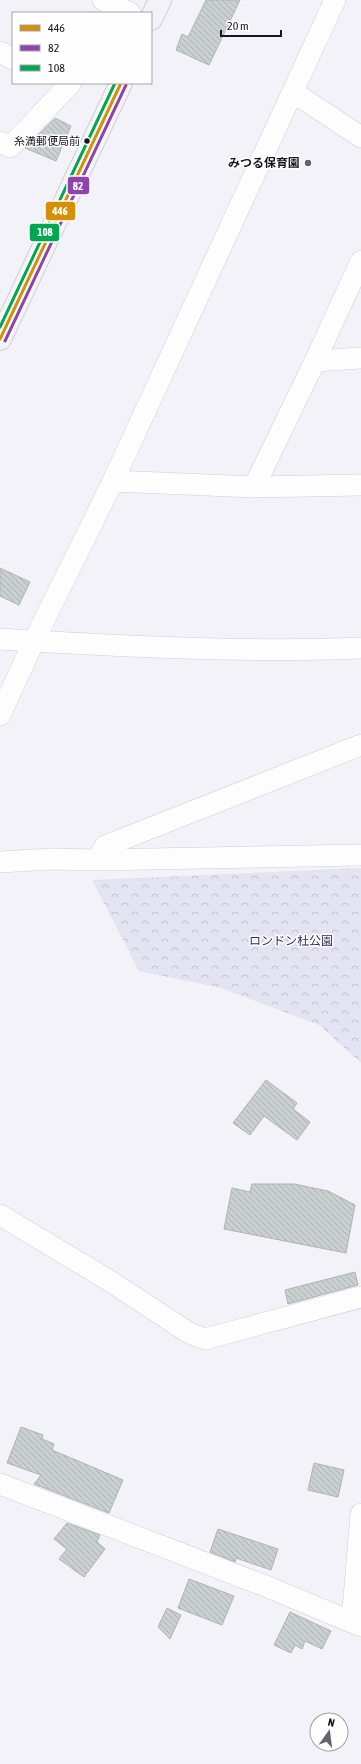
<svg xmlns="http://www.w3.org/2000/svg" width="361" height="1764" font-family="'Asap Condensed','Noto Sans JP',sans-serif">
<style>
.park{fill:url(#park-crowns)}
.building{fill:url(#building-back-hatch);stroke:#aeb3b3}
.lines{fill:none;stroke-linecap:round;stroke-linejoin:round}
.minor-casing{stroke:#cfced7;stroke-width:22}
.major-casing{stroke:#d0d0d4;stroke-width:24}
.minor{stroke:#fdfdfe;stroke-width:21}
.major{stroke:#f3f2f8;stroke-width:22}
.bus-1-casing{stroke:#fefefe;stroke-width:6}
.bus-2-casing{stroke:#fefefe;stroke-width:6}
.bus-3-casing{stroke:#fefefe;stroke-width:6}
.bus-1{stroke:#d59005;stroke-width:3}
.bus-2{stroke:#8e44ad;stroke-width:3}
.bus-3{stroke:#00a651;stroke-width:3}
.bus-dot{fill:#171620;stroke:#fefefe;stroke-width:1.5}
.poi-dot{fill:#64636c;stroke:#fefefe;stroke-width:1.5}
.labels{text-anchor:middle;stroke-width:3;stroke-linejoin:round;paint-order:stroke}
.bus-label{font-size:11px;fill:#171620;stroke:#fefefe;text-anchor:end}
.poi-label{font-size:12px;font-weight:bold;fill:#171620;stroke:#fefefe;text-anchor:end}
.park-label{font-size:12px;fill:#322b56;stroke:#fefefe}
.line-badge{stroke:#fefefe;stroke-width:1.5}
.badge-label{font-size:11px;text-anchor:middle;font-weight:bold;fill:#fff}
</style>
<defs>
<pattern id="park-crowns" width="20" height="18" patternUnits="userSpaceOnUse"><rect width="20" height="18" fill="#e4e3f2"/><path d="M2 6a3 3 0 1 1 6 0M12 15a3 3 0 1 1 6 0" fill="none" stroke="#c3c2cf"/></pattern>
<pattern id="building-back-hatch" width="6" height="6" patternUnits="userSpaceOnUse"><rect width="6" height="6" fill="#cacfcf"/><path d="M-1 5l2 2M0 0l6 6M5-1l2 2" fill="none" stroke="#adb1b1"/></pattern>
</defs>
<rect width="100%" height="100%" fill="#f2f2f8"/>
<path class="park" d="M361 868V1063L319 1025 221 988 139 971 92 880Z"/>
<path class="building" d="M206 0H240L209 65 176 50 182 34 188 37Z
M55 118 71 126 56 161 25 148Z
M0 568 30 582 19 605 0 596Z
M266 1080 297 1103 293 1109 310 1122 297 1140 264 1116 250 1135 233 1123Z
M252 1184H294L328 1191 355 1205 346 1253 224 1229 232 1188 250 1192Z
M355 1272 358 1285 288 1304 285 1290Z
M21 1427 43 1435 42 1439 54 1444 52 1450 123 1480 109 1513 34 1484 41 1475 7 1463Z
M314 1463 344 1470 338 1497 308 1490Z
M67 1523 100 1535 97 1542 105 1549 84 1577 59 1559 67 1549 54 1539Z
M218 1529 278 1549 271 1570 236 1558 235 1562 210 1552Z
M189 1579 234 1596 222 1625 178 1608Z
M167 1608 181 1615 170 1639 158 1627Z
M290 1612 331 1631 322 1649 305 1641 302 1649 295 1645 291 1653 274 1645Z"/>
<g class="lines">
<defs>
<path id="minor" d="M103 0 130 13
M0 52 13 59
M293 92 361 137
M0 142 10 147 71 83
M315 361 361 358
M113 481 254 487 361 485
M254 487 315 361 361 261
M0 639C121 646 240 653 361 648
M0 715 34 641 113 481 335 0
M97 860 105 846 361 745
M0 862 51 859 97 860 361 855
M0 1215 110 1281 189 1333 205 1339 361 1297
M0 1484 268 1587 361 1626
M352 1622 361 1514"/>
<path id="major" d="M151 19 160 0
M0 339 121 83"/>
</defs>
<use href="#minor" class="minor-casing"/>
<use href="#major" class="major-casing"/>
<use href="#minor" class="minor"/>
<use href="#major" class="major"/>
<defs>
<path id="bus-1" d="M0 339 121 83"/>
<path id="bus-2" d="M5 341 126 85"/>
<path id="bus-3" d="M0 327 115 83"/>
</defs>
<use href="#bus-1" class="bus-1-casing"/>
<use href="#bus-2" class="bus-2-casing"/>
<use href="#bus-3" class="bus-3-casing"/>
<use href="#bus-1" class="bus-1"/>
<use href="#bus-2" class="bus-2"/>
<use href="#bus-3" class="bus-3"/>
</g>
<circle class="bus-dot" cx="87" cy="141" r="3.5"/>
<circle class="poi-dot" cx="308" cy="163" r="4"/>
<g class="labels">
<g class="bus-label">
<text x="80" y="145">糸満郵便局前</text>
</g>
<g class="poi-label">
<text x="300" y="167">みつる保育園</text>
</g>
<g class="park-label">
<text x="291" y="945">ロンドン杜公園</text>
</g>
</g>
<g class="line-badge">
<rect x="67" y="176" width="23" height="19" rx="4" fill="#8e44ad"/>
<rect x="45" y="201" width="31" height="20" rx="4" fill="#d59005"/>
<rect x="29" y="223" width="31" height="19" rx="4" fill="#00a651"/>
</g>
<g class="badge-label">
<text x="78" y="190">82</text>
<text x="60" y="215">446</text>
<text x="45" y="236">108</text>
</g>
<rect x="12" y="12" width="140" height="72" fill="#fefefe" stroke="#a2a1a5"/>
<rect x="20" y="25" width="20" height="6" fill="#d59005" stroke="#a2a1a5"/>
<text x="48" y="32" font-size="12" fill="#171620">446</text>
<rect x="20" y="45" width="20" height="6" fill="#8e44ad" stroke="#a2a1a5"/>
<text x="48" y="52" font-size="12" fill="#171620">82</text>
<rect x="20" y="65" width="20" height="6" fill="#00a651" stroke="#a2a1a5"/>
<text x="48" y="72" font-size="12" fill="#171620">108</text>
<g transform="translate(329 1732) rotate(14)"><circle r="19" fill="#fefefe" stroke="#a2a1a5"/>
<path d="M0-3L7 15L0 10L-7 15Z" fill="#64636c"/>
<text y="-6" font-size="11" font-weight="bold" text-anchor="middle" fill="#171620">N</text>
</g>
<path d="M221 30v6h60v-6" fill="none" stroke="#171620" stroke-width="2"/>
<text x="227" y="30" font-size="12" fill="#171620" stroke="#fefefe" stroke-width="3" paint-order="stroke">20 m</text>
</svg>
